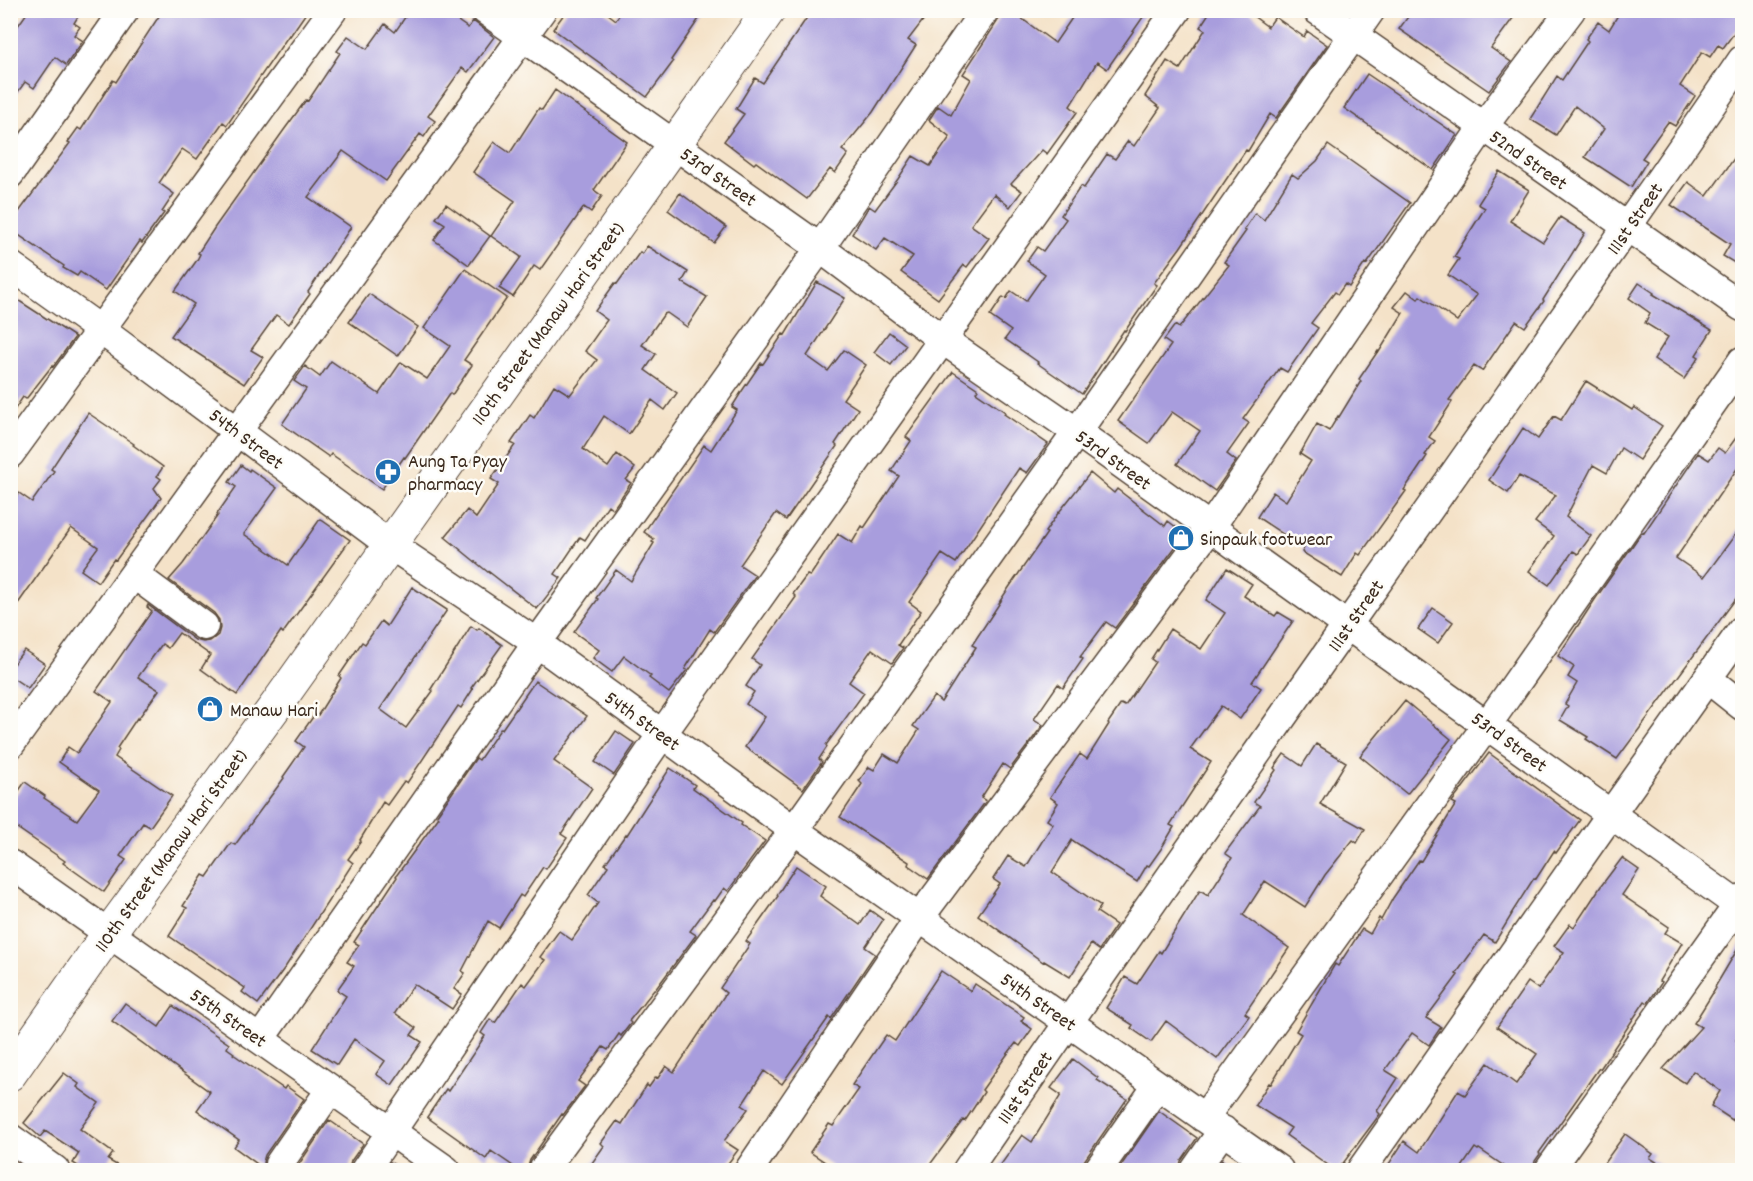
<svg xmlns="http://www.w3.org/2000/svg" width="1753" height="1181" font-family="Dekko,sans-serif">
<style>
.building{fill:#a89ddd}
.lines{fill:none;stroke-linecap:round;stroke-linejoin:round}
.minor-casing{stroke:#574638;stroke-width:31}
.major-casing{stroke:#574638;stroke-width:35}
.minor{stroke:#fff;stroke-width:28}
.major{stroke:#fff;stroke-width:33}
.labels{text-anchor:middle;stroke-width:5;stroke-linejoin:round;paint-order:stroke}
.street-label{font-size:20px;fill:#3b2a1e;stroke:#fdfcf7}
.poi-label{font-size:20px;fill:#3b2a1e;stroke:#fdfcf7;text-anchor:start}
</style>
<rect width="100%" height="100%" fill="#fdfcf7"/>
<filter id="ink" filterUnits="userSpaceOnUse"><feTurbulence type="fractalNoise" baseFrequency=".0167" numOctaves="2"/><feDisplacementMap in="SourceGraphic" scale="12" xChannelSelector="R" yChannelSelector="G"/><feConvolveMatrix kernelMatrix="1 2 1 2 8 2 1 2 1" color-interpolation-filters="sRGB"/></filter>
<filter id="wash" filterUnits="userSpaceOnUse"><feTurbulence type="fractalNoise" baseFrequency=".008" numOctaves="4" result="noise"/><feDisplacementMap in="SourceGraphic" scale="24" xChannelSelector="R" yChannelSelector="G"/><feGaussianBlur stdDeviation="1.35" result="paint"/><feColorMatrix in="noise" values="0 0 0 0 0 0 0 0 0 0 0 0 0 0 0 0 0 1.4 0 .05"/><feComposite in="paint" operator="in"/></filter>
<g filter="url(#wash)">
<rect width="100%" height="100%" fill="#f4e2c8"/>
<g id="blocks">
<path class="building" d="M29 10H82L74 23 80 27 74 35 83 41 66 65 55 57 34 88 25 82 10 103V37Z
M163 10H308L290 36 289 35 227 125 223 122 197 159 182 149 159 183 174 194 162 212 164 213 142 243 140 241 106 290 80 272 77 276 63 268 64 266 10 229V224L70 143 68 142 78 128 81 130 113 80 116 82Z
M410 10H442L468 28 473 21 494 37 468 72 462 68 428 116 435 121 424 137 420 134 386 181 343 151 308 197 351 227 308 292 310 294 289 324 276 315 251 350 263 357 244 384 171 336 194 304 175 291 197 260 200 254 198 253 215 227 284 130 306 100 308 101 340 53 337 51 348 36 367 49 385 24 395 32Z
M567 10H603L616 20 622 10H705L671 60 673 62 647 97 553 29Z
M812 10H931L908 40 916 45 873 112 842 150 848 154 835 173 830 169 807 199 756 162 754 164 724 141 744 114 736 109 755 78 763 83Z
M1001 10H1010L1055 43 1074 15 1076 17 1081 10H1148L1107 69 1097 62 1070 106 1077 112 1047 154 1042 150 1011 184 1022 191 1010 207 994 194 971 225 989 238 967 267 964 265 938 299 901 272 913 256 885 238 876 250 852 234 869 206 875 210 898 179 913 156 930 166 950 137 929 120 938 106 951 115 971 79 963 74 999 19Z
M1211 10H1245L1268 27 1275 17 1304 37 1307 31 1327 45 1276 118 1270 114 1248 151 1246 150 1180 248 1154 283 1157 285 1125 331 1124 330 1082 394 1037 363 1038 362 1005 339 1011 331 990 316 1003 297 1006 299 1011 291 1026 301 1045 274 1027 261 1037 247 1043 251 1066 219 1061 215 1081 186 1084 188 1107 154 1115 159 1128 141 1134 146 1160 108 1145 96 1167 61 1180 69 1205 30 1200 27Z
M1413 10H1519L1491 48 1511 62 1489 91 1399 29Z
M1621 10H1743V21L1723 48 1718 45 1710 57 1702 52 1680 86 1695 96 1675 126 1668 122 1642 158 1647 161 1631 187 1585 157 1604 129 1575 106 1556 135 1530 119 1557 76 1562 80 1588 41 1586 39 1598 22 1609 30Z
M1367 74 1457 135 1433 170 1344 108Z
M555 90 627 142 594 190 602 196 591 212 584 207 540 270 534 266 513 297 499 288 521 257 491 236 515 201 473 172 494 142 510 153 539 108 542 110Z
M1328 145 1410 203 1367 264 1365 263 1349 287 1345 284 1338 294 1335 292 1311 323 1318 328 1287 372 1280 368 1243 419 1249 423 1227 454 1236 461 1215 491 1177 464 1200 431 1172 412 1149 443 1118 421 1171 345 1164 340 1175 325 1179 328 1229 265 1224 262 1246 231 1244 230 1255 213 1264 220 1292 174 1298 178 1317 161Z
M1743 146V268L1723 256 1730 244 1671 205 1688 182 1707 196Z
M1499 171 1529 190 1510 221 1543 242 1560 217 1585 233 1543 300 1544 301 1525 327 1516 321 1482 371 1474 366 1449 400 1452 402 1429 437 1435 441 1425 455 1427 456 1404 490 1406 491 1360 555 1357 553 1342 577 1302 552 1304 548 1257 517 1273 492 1286 501 1311 461 1300 454 1317 424 1329 431 1338 416 1339 417 1361 381 1359 379 1378 351 1379 352 1403 313 1394 307 1407 291 1418 299 1420 296 1457 321 1477 295 1448 275 1459 259 1454 257 1485 208 1478 204Z
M680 193 726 227 714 243 668 210Z
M446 204 490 236 469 265 434 240 445 224 436 218Z
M647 246 688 272 682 282 707 297 687 327 667 313 664 314 642 345 656 354 645 370 677 393 665 410 652 400 629 434 604 416 583 449 608 467 617 454 635 468 626 480 631 483 613 509 608 505 585 540 580 537 555 574 561 578 537 609 489 572V573L445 537 467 510 476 518 499 484 491 479 515 445 511 443 530 415 534 418 554 385 570 395 597 360 585 351 607 320 595 311 615 283 617 284 640 252 642 254Z
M465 269 507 298 464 360 472 365 452 395 450 393 405 458 404 457 382 489 331 454 329 457 282 424 306 389 294 381 305 366 320 377 331 361 379 394 401 362 427 379 450 346 424 328Z
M817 282 845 298 807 356 828 371 844 350 866 365 843 399 858 409 835 444 837 446 786 520 776 513 740 565 755 575 714 632 710 629 685 669 687 670 669 693 649 678 651 676 624 656 612 672 593 658 599 650 574 632 598 599 596 598 616 570 631 581 654 543 652 542 654 539 644 532 704 445 711 450 737 410 732 407 742 391 761 363 763 364 783 334 785 335Z
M1639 283 1654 293 1653 294 1712 330 1696 355 1699 357 1684 379 1654 359 1668 337 1645 323 1650 313 1629 298Z
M369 294 418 327 398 356 349 322Z
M10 295 75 337 53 367 52 366 26 399 23 397 10 416Z
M889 332 906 345 891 365 874 352Z
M953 372 978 389 976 392 1005 412 1004 414 1048 444 1027 473 1019 468 956 563 942 554 909 602 921 611 898 645 903 648 892 663 872 649 849 682 864 693 826 745 827 747 819 759 822 762 803 789 745 747 765 717 746 704 754 692 746 686 760 665 752 659 796 597 793 594 807 575 810 576 838 534 852 543 862 526 864 528 899 476 891 471 911 441 906 437Z
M1586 381 1632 410 1634 407 1662 426 1639 460 1621 448 1607 473 1593 465 1566 517 1591 536 1578 554 1573 551 1549 585 1529 571 1554 536 1535 522 1556 495 1519 476 1508 493 1489 480 1523 428 1538 439 1554 416 1561 420Z
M88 413 134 444 133 445 163 467 157 476 161 479 154 488 161 498 116 560 114 559 98 582 81 570 98 547 71 528 10 615V506L19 493 32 502 54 471 51 469Z
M1743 428V460L1676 558 1704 577 1743 524V589L1617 759 1586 739 1588 737 1560 720 1568 706 1565 704 1577 683 1568 677 1574 667 1558 656 1596 598 1642 532 1644 533 1698 453 1709 460 1718 448 1725 453Z
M241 465 249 471 250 469 277 488 244 534 288 565 320 519 350 540 283 633 281 631 237 695 201 669 210 655 179 633 168 648 162 644 138 677 159 690 138 719 137 718 117 748 119 750 115 757 172 796 150 827 143 823 120 856 126 860 104 892 63 863 65 861 10 823V803L25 782 45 796 44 798 77 820 99 790 59 762 68 747 77 753 112 702 96 691 152 611 147 607 148 605 195 640 203 642 210 641 218 635 220 628 219 620 214 613 169 580 183 564 218 515 217 514 236 487 229 482Z
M1090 473 1114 493 1117 489 1165 526 1168 521 1185 534 1115 628 1106 622 1080 657 1083 659 1063 688 1058 684 1034 719 1043 725 1010 769 1003 764 981 798 986 801 928 879 908 865 909 862 840 817 862 784 859 781 869 767 874 770 884 754 898 763 919 730 913 726 934 696 941 702 976 647 972 645 1001 601H1000L1010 586 1047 533 1045 532 1056 516Z
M1227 568 1252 584 1244 596 1275 616 1278 612 1293 621 1252 682 1261 688 1240 719 1221 706 1190 749 1211 762 1170 825 1174 827 1161 849 1149 866 1147 865 1137 882 1072 840 1052 872 1101 906 1097 912 1116 925 1099 950 1091 944 1070 977 1044 961 1043 962 978 915 1000 884 993 879 1008 856 1026 867 1053 824 1047 820 1058 803 1050 797 1080 754 1087 759 1109 724 1108 723 1121 704 1125 706 1155 662 1151 659 1170 629 1201 649 1225 613 1206 600Z
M412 587 447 610 380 709 406 728 433 691 431 689 471 626 477 630 479 628 502 645 471 688 473 689 461 708 458 706 407 783 404 781 387 805 383 802 360 840 361 841 348 859 353 863 286 966 258 1004 242 992 245 988 169 936 187 908 183 906 203 875 207 877 231 843 235 845 284 778 283 777 304 747 296 741 315 714 318 715 341 678 339 676 362 642 365 644 381 621 387 626Z
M1433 608 1453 622 1438 643 1418 629Z
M24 650 45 664 28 688 10 676V668Z
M535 681 587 716 554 761 592 788 561 834 567 838 546 869 543 867 523 897 520 895 499 928 488 921 462 971 465 973 454 989 462 994 452 1009 414 984 395 1013 416 1028 411 1035 422 1042 392 1085 376 1074 385 1061 354 1039 337 1065 312 1049 346 996 337 990 354 966 347 962 359 945 354 942 397 877 396 876 439 817 437 815 476 758 479 760 501 728 502 729Z
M1405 701 1451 739 1407 794 1360 756Z
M616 731 635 744 614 775 595 762Z
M1316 744 1346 762 1320 804 1365 829 1357 843 1353 840 1325 875 1305 907 1265 881 1243 915 1289 948 1245 1013 1249 1016 1217 1059 1166 1021 1151 1042 1131 1028 1133 1025 1106 1008 1125 977 1137 984 1159 951 1161 953 1200 890 1208 895 1232 858 1225 853 1260 806 1254 802 1276 770 1274 768 1284 754 1302 766Z
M1489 753 1580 820 1556 853 1554 851 1536 879 1534 878 1511 914H1512L1495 942 1484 935 1456 974 1458 975 1426 1018 1441 1027 1429 1045 1412 1033 1385 1070 1398 1078 1377 1111 1380 1114 1338 1170H1335L1286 1135 1291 1128 1255 1105 1269 1083 1271 1084 1301 1034 1296 1031 1335 964 1338 966 1362 929 1370 934 1379 918 1381 920 1393 898 1419 860 1421 861 1456 804 1452 802Z
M670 768 695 785 693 788 742 823 741 825 765 841 728 891 724 888 715 901 713 900 690 931 696 935 655 990H654L629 1021 631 1023 621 1036 619 1034 608 1050 603 1047 578 1081 585 1086 563 1115 562 1114 530 1160 527 1170H519L491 1151 486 1159 427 1117 446 1089 448 1091 485 1036 481 1033 490 1019 495 1023 522 983 526 986 545 960 540 957 559 931 572 940 598 903 588 895 608 866 605 864 626 834 627 835Z
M1622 858 1639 870 1622 895 1669 927 1665 933 1682 943 1659 981 1662 982 1648 1003 1645 1001 1600 1069 1599 1068 1539 1153 1540 1154 1535 1161 1533 1170H1510L1479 1149 1478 1150 1475 1148 1460 1170H1385L1404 1141 1419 1152 1458 1091 1465 1095 1488 1063 1516 1084 1537 1054 1497 1027 1528 982 1538 989 1564 952 1554 946 1570 924 1574 927 1601 886Z
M796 866 826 886 820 896 860 925 870 910 883 920 865 947 875 954 831 1019 829 1017 782 1084 764 1071 742 1105 748 1109 724 1141 738 1150 723 1170H587L604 1146 601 1143 617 1121 622 1124 647 1085 649 1087 656 1077 658 1078 666 1066 674 1072 726 993 720 988 750 944 746 941 778 896 777 895Z
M1743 940V1030L1736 1040 1743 1044V1127L1711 1106 1720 1091 1693 1071 1685 1083 1663 1069 1701 1027 1694 1023 1716 988 1715 987Z
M941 971 971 991 975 984 1024 1017 1021 1021 1032 1029 1020 1046 1016 1043 1006 1056 982 1090 984 1092 965 1121 963 1120 926 1170H837L810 1152 829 1124 833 1126 859 1089 852 1085 886 1035 895 1041Z
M125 1003 159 1027 173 1006 229 1044 227 1048 234 1053 233 1054 284 1089 286 1086 304 1099 265 1155 263 1162 264 1169 234 1147 239 1140 197 1110 210 1092 112 1021Z
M1073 1059 1098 1078 1097 1080 1127 1099 1084 1161 1082 1170H997L1022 1135 1032 1142 1061 1095 1051 1088Z
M64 1073 79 1084 77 1087 99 1103 80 1129 113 1153 108 1160 125 1170H84L73 1163 79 1153 45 1131 40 1137 24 1123Z
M1159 1111 1197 1138 1181 1161 1179 1170H1118Z
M329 1120 363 1144 351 1161 349 1170H295Z
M1625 1134 1653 1154 1650 1158 1669 1170H1599Z
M1222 1160 1236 1170H1215Z
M390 1162 403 1170H385Z"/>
</g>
</g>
<g filter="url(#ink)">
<use href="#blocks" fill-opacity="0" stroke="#574638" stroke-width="1.5"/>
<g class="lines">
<defs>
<path id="minor" d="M485 10 820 248 943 340 1077 432 1742 908
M1317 10 1742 307
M10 174 125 10
M10 265 101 330 389 544 537 643 794 830 1279 1170
M10 454 333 10
M135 575 204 626
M1708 679 1742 706
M10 745 542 10
M10 864 446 1170
M260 1039 537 643 820 248 985 10
M1204 1118 1487 725 1742 361
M10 1138 55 1170
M279 1164 330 1090
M365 1170 662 734 1177 10
M543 1170 794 830 1077 432 1371 10
M749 1170 920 917 1210 528 1483 127 1571 10
M967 1170C1221 797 1488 433 1742 60
M1098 1170 1157 1086
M1195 1170 1223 1130
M1361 1170 1611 814 1742 630
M1549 1170 1742 899"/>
<path id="major" d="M10 1074 109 933 277 704 675 144 769 10"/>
</defs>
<use href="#minor" class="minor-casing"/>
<use href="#major" class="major-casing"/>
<use href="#minor" class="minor"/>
<use href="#major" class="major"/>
</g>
</g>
<defs>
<symbol id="pharmacy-disc" viewBox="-11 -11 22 22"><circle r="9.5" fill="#1f6fb2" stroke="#fdfcf7"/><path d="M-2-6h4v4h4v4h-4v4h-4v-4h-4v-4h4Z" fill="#fff"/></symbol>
<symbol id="shop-disc" viewBox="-11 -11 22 22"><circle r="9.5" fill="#1f6fb2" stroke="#fdfcf7"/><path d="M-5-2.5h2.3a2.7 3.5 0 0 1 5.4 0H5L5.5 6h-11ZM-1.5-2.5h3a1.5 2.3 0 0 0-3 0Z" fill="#fff"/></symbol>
</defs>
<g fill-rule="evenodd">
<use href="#pharmacy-disc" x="373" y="457" width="30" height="30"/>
<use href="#shop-disc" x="1166" y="523" width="30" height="30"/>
<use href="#shop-disc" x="195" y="694" width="30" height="30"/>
</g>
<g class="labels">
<g class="street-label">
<text transform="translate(1529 159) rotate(35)" y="7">52nd Street</text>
<text transform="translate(719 176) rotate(35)" y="7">53rd Street</text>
<text transform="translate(1634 218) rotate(-55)" y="7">111st Street</text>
<text transform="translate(547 323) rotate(-54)" y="7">110th Street (Manaw Hari Street)</text>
<text transform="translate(247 438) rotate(37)" y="7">54th Street</text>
<text transform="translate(1114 459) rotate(36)" y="7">53rd Street</text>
<text transform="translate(1355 615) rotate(-55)" y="7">111st Street</text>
<text transform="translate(643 720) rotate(36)" y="7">54th Street</text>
<text transform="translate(1510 741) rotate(36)" y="7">53rd Street</text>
<text transform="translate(170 850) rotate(-54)" y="7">110th Street (Manaw Hari Street)</text>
<text transform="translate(1039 1001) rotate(35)" y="7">54th Street</text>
<text transform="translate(229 1017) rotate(35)" y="7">55th Street</text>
<text transform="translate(1024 1087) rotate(-56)" y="7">111st Street</text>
</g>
<g class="poi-label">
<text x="408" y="467">Aung Ta Pyay<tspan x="408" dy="23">pharmacy</tspan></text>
<text x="1200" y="545">Sinpauk footwear</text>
<text x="230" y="716">Manaw Hari</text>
</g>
</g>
<rect width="1753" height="1181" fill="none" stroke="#fdfcf7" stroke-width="36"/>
</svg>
